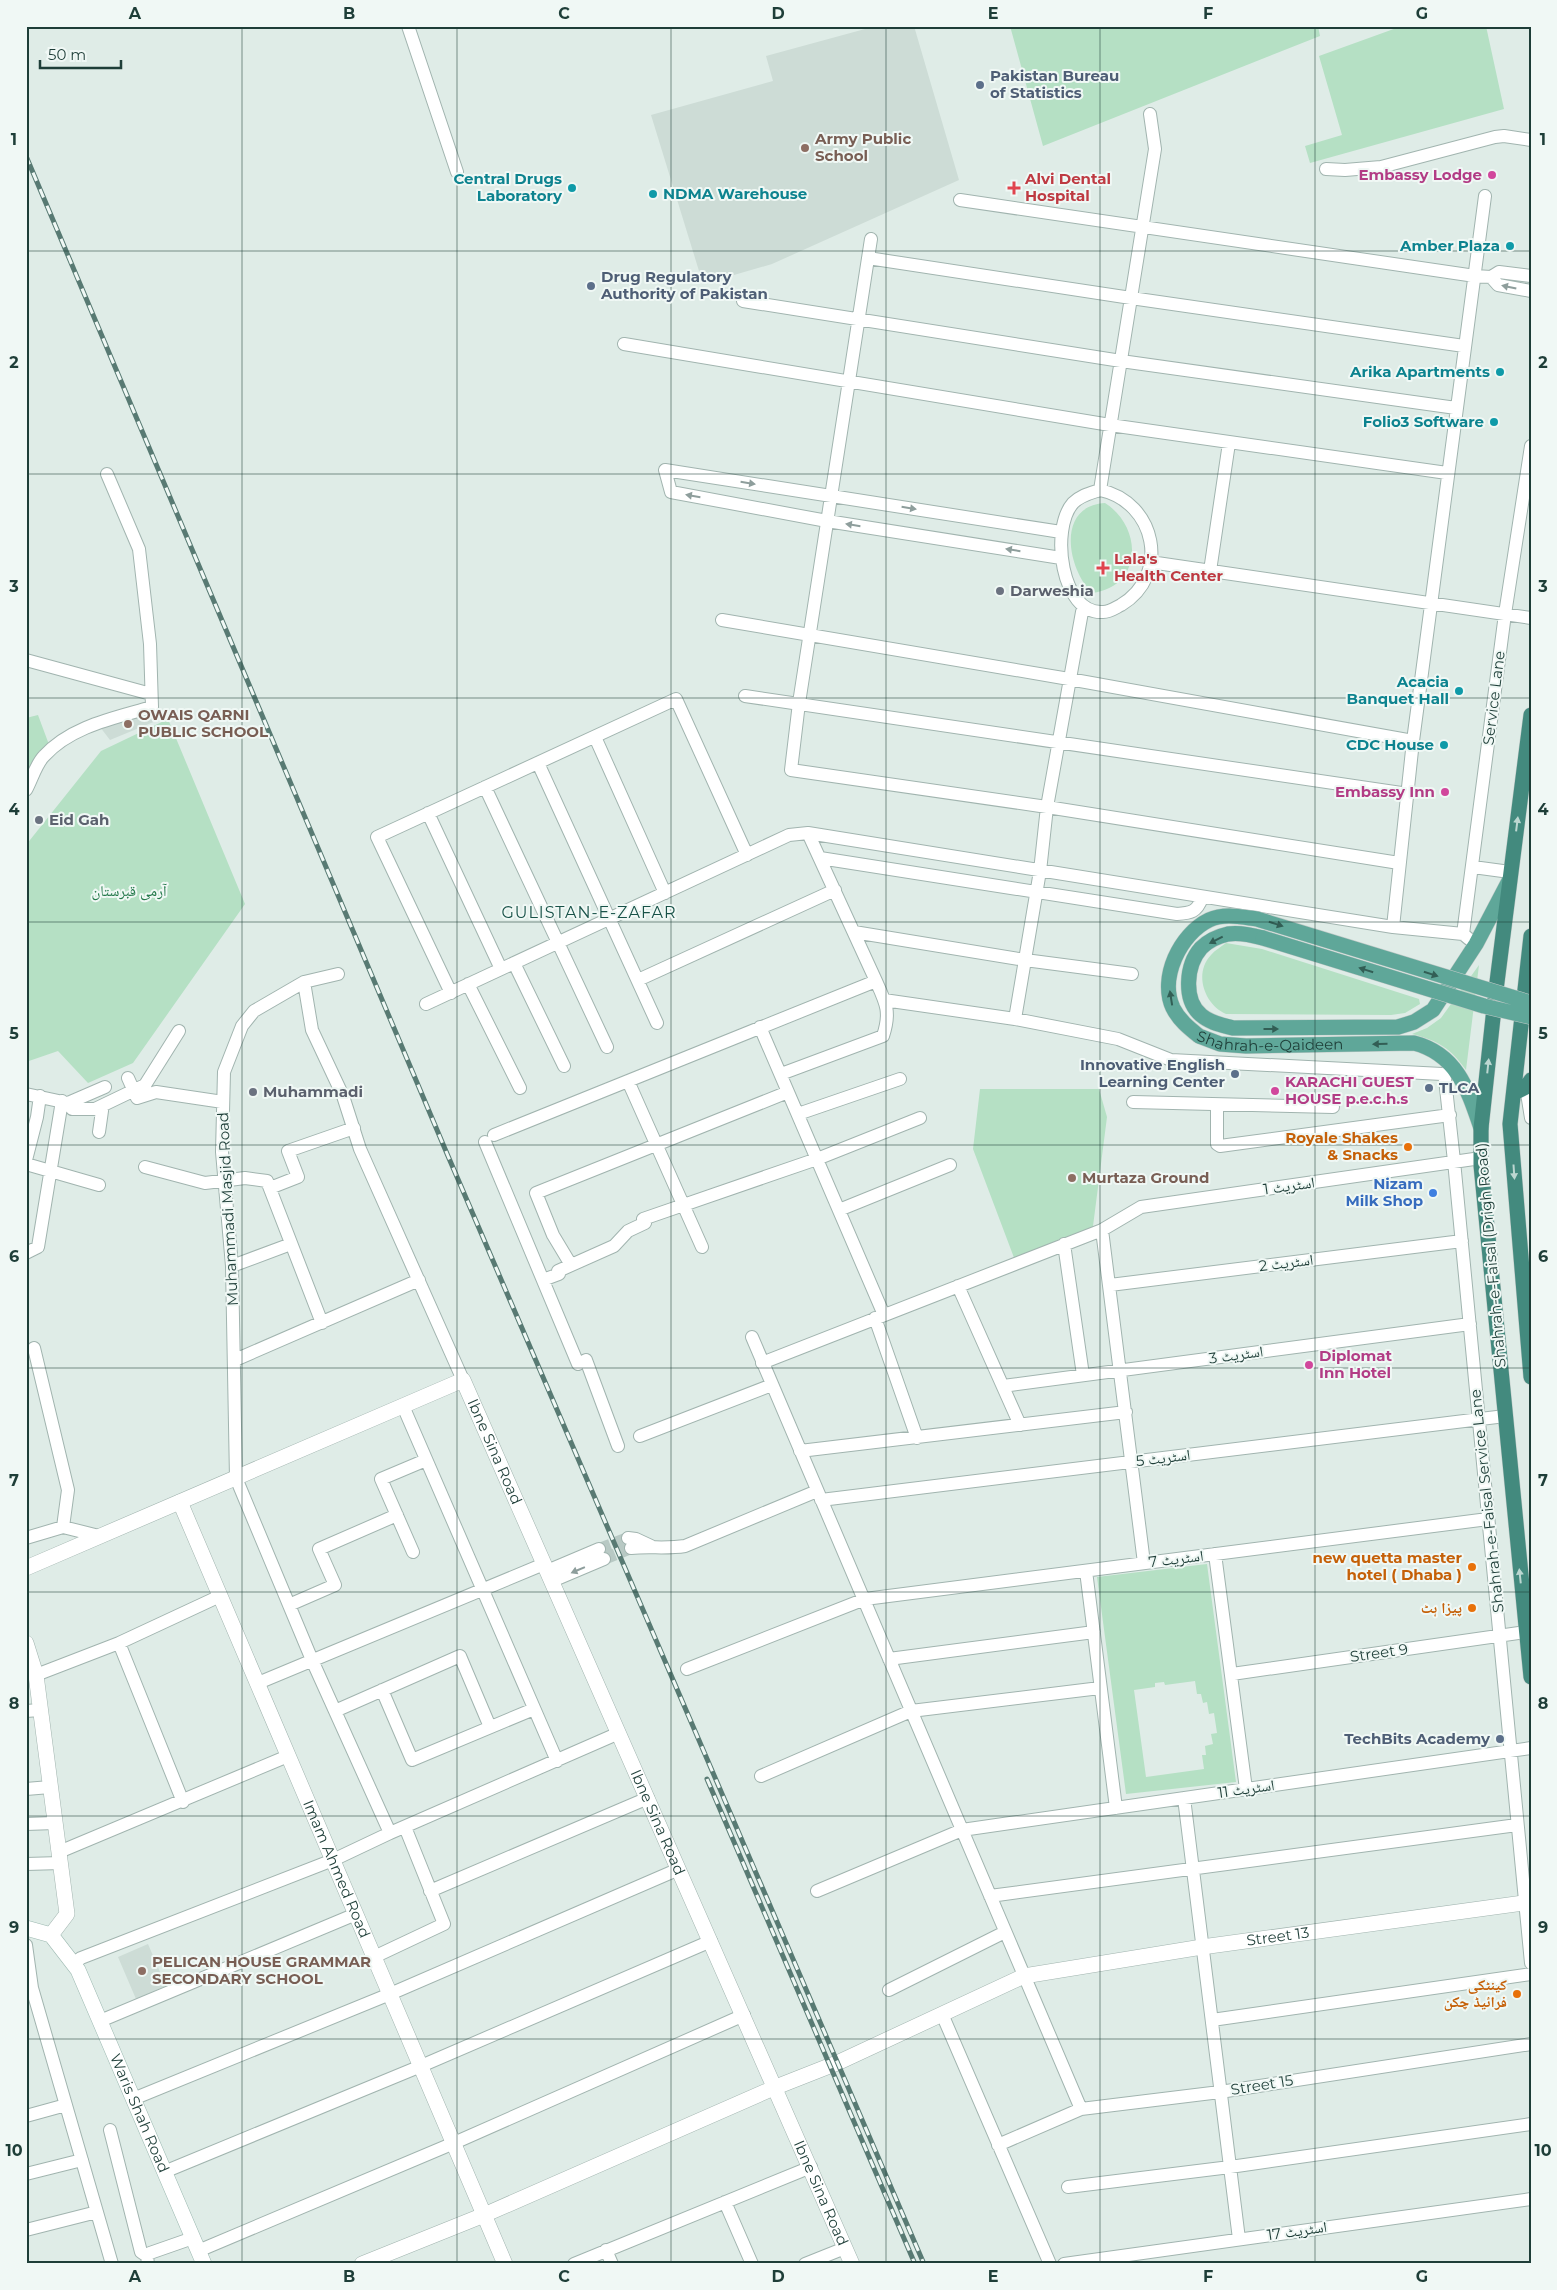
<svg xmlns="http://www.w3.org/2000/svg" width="1557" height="2290" font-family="Montserrat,'Noto Naskh Arabic',sans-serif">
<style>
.built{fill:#cddcd6}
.green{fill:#b5e0c4;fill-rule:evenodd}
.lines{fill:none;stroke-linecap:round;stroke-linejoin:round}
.minor-tunnel{stroke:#b8c9c4;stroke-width:12;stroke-dasharray:12 6;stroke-linecap:butt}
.minor-casing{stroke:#a1b4af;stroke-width:14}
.tertiary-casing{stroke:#a1b4af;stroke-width:16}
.secondary-casing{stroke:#9cb9b1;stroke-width:16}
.primary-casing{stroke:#c0c9c7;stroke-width:16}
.trunk-casing{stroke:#c0c9c7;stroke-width:16}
.minor{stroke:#fff;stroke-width:12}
.tertiary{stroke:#fff;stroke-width:15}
.secondary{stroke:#fff;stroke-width:15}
.primary{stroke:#5fa799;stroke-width:15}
.trunk{stroke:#438a7e;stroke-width:15}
.rail-casing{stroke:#587a73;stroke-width:5}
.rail{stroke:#f0f8f5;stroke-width:3;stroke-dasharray:9;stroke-linecap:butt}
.primary-bridge-casing{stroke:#c0c9c7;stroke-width:16;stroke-linecap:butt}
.primary-bridge{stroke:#5fa799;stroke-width:15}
.oneway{fill:#8e9e9c}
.oneway2{fill:#bcd7d1}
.oneway3{fill:#325e55}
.grid{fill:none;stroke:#1e3e38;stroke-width:1;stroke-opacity:0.55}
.service-dot{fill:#5c6f8a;stroke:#f0f8f5;stroke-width:2}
.education-dot{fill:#8d6e63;stroke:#f0f8f5;stroke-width:2}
.hotel-dot{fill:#d1479c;stroke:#f0f8f5;stroke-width:2}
.culture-dot{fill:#0f9aa8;stroke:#f0f8f5;stroke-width:2}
.health-dot{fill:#e0444e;stroke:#f0f8f5;stroke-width:2}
.worship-dot{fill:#6b7280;stroke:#f0f8f5;stroke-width:2}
.food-dot{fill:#e8710a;stroke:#f0f8f5;stroke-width:2}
.shop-dot{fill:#3f7fe0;stroke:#f0f8f5;stroke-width:2}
.labels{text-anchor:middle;stroke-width:4;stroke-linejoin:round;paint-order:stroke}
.service-label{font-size:15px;font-weight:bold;fill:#4e5e75;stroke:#f0f8f5;text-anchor:start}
.education-label{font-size:15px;font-weight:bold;fill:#785e54;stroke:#f0f8f5;text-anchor:start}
.hotel-label{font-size:15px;font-weight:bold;fill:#b23c85;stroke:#f0f8f5;text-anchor:end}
.culture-label{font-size:15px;font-weight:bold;fill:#0d838f;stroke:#f0f8f5;text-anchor:end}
.health-label{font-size:15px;font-weight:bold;fill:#be3a42;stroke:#f0f8f5;text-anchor:start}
.worship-label{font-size:15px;font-weight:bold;fill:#5b616d;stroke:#f0f8f5;text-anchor:start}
.street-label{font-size:15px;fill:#1e3e38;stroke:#f0f8f5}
.park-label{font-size:15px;fill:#24794b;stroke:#f0f8f5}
.food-label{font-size:15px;font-weight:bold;fill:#c56008;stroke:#f0f8f5;text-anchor:end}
.shop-label{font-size:15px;font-weight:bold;fill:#366cbe;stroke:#f0f8f5;text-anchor:end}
.neighbourhood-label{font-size:16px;letter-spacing:1px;fill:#185248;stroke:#f0f8f5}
.neatline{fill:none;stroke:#1e3e38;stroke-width:2}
.grid-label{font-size:16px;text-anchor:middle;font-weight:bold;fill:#1e3e38}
</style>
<rect width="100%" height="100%" fill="#dfece7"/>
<path class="built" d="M876 26H914L959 180 772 264 703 284 651 115 773 81 766 56Z
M153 709 156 721 110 740 100 727Z
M148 1944 166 1986 136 1999 118 1957Z"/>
<path class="green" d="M1010 26H1318L1320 36 1043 146Z
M1402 26H1486L1504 109 1310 163 1305 146 1342 135 1319 56Z
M1105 503C1143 527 1143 587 1092 593 1067 568 1056 506 1105 503Z
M38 715 51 750 26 790V718Z
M168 719 245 904 133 1063 88 1083 58 1051 26 1062V845L101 751Z
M1226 943 1262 949 1419 999 1420 1004 1405 1013 1391 1015 1226 1014C1205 1005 1193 974 1211 955 1215 950 1221 947 1226 943Z
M1479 965 1466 1070C1450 1048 1439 1041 1412 1034L1427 1028 1441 1018Z
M980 1089H1099L1107 1117 1092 1234 1016 1263 973 1149Z
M1207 1564 1236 1782 1126 1794 1097 1577ZM1195 1681 1197 1694H1201L1203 1703 1207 1702 1209 1714 1214 1713 1217 1733 1211 1734 1213 1744 1205 1746 1206 1755H1202L1204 1769 1146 1777 1134 1690 1155 1687V1683L1164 1682 1165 1685Z"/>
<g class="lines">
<path class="minor-tunnel" d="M599 1549 628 1538
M604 1559 631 1548"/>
<defs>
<path id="minor" d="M408 26 457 172
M1326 169 1345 170 1381 167 1495 137 1504 136 1531 140
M960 200 1475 276 1491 277 1499 272 1531 276
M871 239 799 703 791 770 1047 807 1399 863
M868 258 1131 298 1464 346
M1491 277 1498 285 1531 291
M743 301 1121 361 1456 408
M624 344 1110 425 1447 473
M1100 490 1155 149 1150 114
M1100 490C1156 502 1171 575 1121 605 1115 608 1110 612 1103 612 1061 615 1050 529 1073 503 1081 495 1091 493 1100 490Z
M1061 532 665 470 671 492 827 521 1061 558
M1150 562 1531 618
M1210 571 1229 443
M722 620 1069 679 1413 741
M26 660 151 694
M745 696 1408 794
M595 737 665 893
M538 763 657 1023
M485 787 607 1047
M26 790C32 779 36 764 44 756 71 726 115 718 152 707L150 644 139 549 107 474
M428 813 501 969
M820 858 1177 914C1191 913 1197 912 1202 898
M1473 867 1510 872
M854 932 1025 960 1132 974
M1463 934 1393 927 1413 741 1485 196
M1469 939 1463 934 1505 614 1531 446
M514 963 564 1066
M338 974 304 982 254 1011 242 1026 224 1072 222 1152 232 1266 236 1478 312 1660 390 1833
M638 980 835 890
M304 982 312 1030 343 1096 360 1149 463 1380
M468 984 520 1088
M451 993 377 837 676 699 747 855
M884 1000 1015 1019 1118 1039 1171 1060 1442 1074 1445 1079 1454 1161 1531 1963
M426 1004 789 835 808 833 1393 927
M1015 1019 1040 871 1047 807 1082 612 1084 608
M760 1027 884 1315
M781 1074 883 1036C891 1012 886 1003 876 981L808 833
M128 1078 137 1098 156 1092 223 1102
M628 1081 702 1247
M1531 1087H1526L1531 1118
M26 1094 68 1103 105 1087
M1133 1102 1333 1107
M68 1103 72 1109H95L145 1085 179 1031
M1217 1105V1144L1220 1146 1450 1115
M95 1109 102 1111 99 1132
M798 1114 900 1079
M494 1135 876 981
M485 1142 578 1364 586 1360 618 1446
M26 1160 37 1117 40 1096
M26 1164 99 1185
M145 1167 205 1183 245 1178 267 1181 322 1323
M270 1188 298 1177 288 1151 354 1128
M839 1210 950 1165
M1102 1230 1144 1563
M1064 1244 1083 1375
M26 1253 38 1247 62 1101
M571 1265 553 1235 536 1193 788 1092
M232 1266 291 1244
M543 1280 559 1274 558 1271 614 1246 628 1231 645 1223 643 1219 817 1159 920 1118
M1110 1285 1462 1241
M958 1286 1020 1425
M875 1318 917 1438
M752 1337 1081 2109
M34 1348 68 1490 63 1527
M235 1360 419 1280
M762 1363 1102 1230 1141 1207 1481 1158
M1003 1386 1470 1324
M403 1406 557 1761
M640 1436 772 1385
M800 1451 1126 1412
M821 1500 1505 1416
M26 1538 63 1527 99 1536
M628 1538 636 1539 651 1546
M631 1548C650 1546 666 1549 685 1546L817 1491
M413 1552 381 1479 426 1460
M1215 1554 1246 1789
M547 1571 599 1549
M1086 1571 1116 1808
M552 1581 604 1559
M289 1605 335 1585 319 1549 397 1515
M119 1643 183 1802
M889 1659 1094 1632
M687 1669 865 1599 1488 1519
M1232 1674 1526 1632
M36 1675 119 1643 220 1596
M258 1683 544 1564
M382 1690 412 1760 534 1709
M26 1711 40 1710
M335 1711 460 1656 490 1727
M761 1776 911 1711 1100 1688
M26 1789 50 1787
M1184 1798 1239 2239
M26 1824 55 1823
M59 1852 288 1756
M26 1864 61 1863
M430 1891 648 1798
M817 1891 962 1830 1531 1748
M990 1896 1517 1825
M26 1945 32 1988 112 2264
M374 1957 444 1924 405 1827
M74 1963 81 1958 333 1860 390 1833 619 1733
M889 1990 1005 1932
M942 2014 1050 2264
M1212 2020 1531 1974
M100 2021 356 1914
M133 2099 390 1994 679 1869
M26 2116 66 2105
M110 2130 141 2252 147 2256 148 2264
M998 2145 1081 2109 1220 2092 1531 2044
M164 2172 421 2066 711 1941
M26 2174 82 2160
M1068 2187 1230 2167 1531 2124
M725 2202 752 2264
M26 2230 97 2212
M606 2250 612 2264
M198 2251 454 2143 744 2015
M147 2256 150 2253 193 2238
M574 2264 811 2167
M805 2264 845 2248
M1064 2264 1531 2199"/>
<g id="tertiary">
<path id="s1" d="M180 1502 505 2264"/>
<path id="s2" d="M26 1568 463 1380 852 2264"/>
<path d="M26 1643 36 1675 67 1914 51 1935"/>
<path id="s3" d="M362 2264 484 2215 776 2087 837 2063 1024 1976 1202 1947 1531 1902"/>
</g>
<g id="secondary">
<path id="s4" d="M26 1928 51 1935 78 1970 204 2264"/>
</g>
<g id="primary">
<path d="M1263 938C1252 935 1239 932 1228 934 1219 936 1208 941 1201 948 1186 965 1183 1000 1201 1015 1210 1023 1222 1025 1233 1028L1398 1027 1414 1022 1433 1010 1476 944 1509 881"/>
<path id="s5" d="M1199 1036 1220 1044 1246 1046 1414 1043C1457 1054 1468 1090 1481 1128"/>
</g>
<path id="trunk" d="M1531 715 1496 990 1481 1128V1165L1531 1677
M1531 936 1510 1124 1531 1377
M1514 1093 1526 1087 1531 1080"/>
</defs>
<use href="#minor" class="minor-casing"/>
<use href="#tertiary" class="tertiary-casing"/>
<use href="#secondary" class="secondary-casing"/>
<use href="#primary" class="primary-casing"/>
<use href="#trunk" class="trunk-casing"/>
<use href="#minor" class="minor"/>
<use href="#tertiary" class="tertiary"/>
<use href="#secondary" class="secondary"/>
<use href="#primary" class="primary"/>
<use href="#trunk" class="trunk"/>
<defs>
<path id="rail" d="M26 156 448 1156 924 2264
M707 1779 915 2264"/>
</defs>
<use href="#rail" class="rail-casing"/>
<use href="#rail" class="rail"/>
<defs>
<path id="primary-bridge" d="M1263 938 1484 1006 1531 1017
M1199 1036C1189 1028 1179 1020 1173 1008 1159 978 1180 934 1209 920 1224 913 1241 917 1257 919L1531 1003"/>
</defs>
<use href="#primary-bridge" class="primary-bridge-casing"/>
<use href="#primary-bridge" class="primary-bridge"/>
</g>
<defs><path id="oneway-solid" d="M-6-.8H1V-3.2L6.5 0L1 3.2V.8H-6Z" transform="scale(1.25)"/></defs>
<g class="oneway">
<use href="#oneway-solid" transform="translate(1509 287) rotate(-168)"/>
<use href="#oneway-solid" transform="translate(748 483) rotate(9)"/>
<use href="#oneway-solid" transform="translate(693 496) rotate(-170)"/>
<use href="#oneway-solid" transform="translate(909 508) rotate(9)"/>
<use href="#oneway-solid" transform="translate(853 525) rotate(-171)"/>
<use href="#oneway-solid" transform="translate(1013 550) rotate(-171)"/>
<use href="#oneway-solid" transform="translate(578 1570) rotate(157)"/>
</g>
<g class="oneway2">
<use href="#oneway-solid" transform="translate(1517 824) rotate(-83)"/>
<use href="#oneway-solid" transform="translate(1488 1066) rotate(-84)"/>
<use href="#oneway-solid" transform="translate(1514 1172) rotate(86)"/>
<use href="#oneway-solid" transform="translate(1520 1576) rotate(-96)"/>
</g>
<g class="oneway3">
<use href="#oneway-solid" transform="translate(1276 924) rotate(17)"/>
<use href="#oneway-solid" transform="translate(1216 940) rotate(153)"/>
<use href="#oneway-solid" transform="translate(1366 970) rotate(-163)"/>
<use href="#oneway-solid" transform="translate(1431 974) rotate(18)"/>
<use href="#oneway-solid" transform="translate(1171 998) rotate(-99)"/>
<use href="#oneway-solid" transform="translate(1271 1029)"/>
<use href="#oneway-solid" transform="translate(1380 1044) rotate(179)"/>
</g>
<path class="grid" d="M242 26V2264M457 26V2264M671 26V2264M886 26V2264M1100 26V2264M1315 26V2264M26 251H1531M26 474H1531M26 698H1531M26 922H1531M26 1145H1531M26 1368H1531M26 1592H1531M26 1816H1531M26 2039H1531"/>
<g class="service-dot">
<circle cx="980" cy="85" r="5"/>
<circle cx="591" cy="286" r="5"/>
<circle cx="1235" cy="1074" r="5"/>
<circle cx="1429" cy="1088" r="5"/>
<circle cx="1500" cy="1739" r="5"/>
</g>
<g class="education-dot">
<circle cx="805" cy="148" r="5"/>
<circle cx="128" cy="724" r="5"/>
<circle cx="1072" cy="1178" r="5"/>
<circle cx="142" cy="1971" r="5"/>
</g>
<g class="hotel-dot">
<circle cx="1492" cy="175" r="5"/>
<circle cx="1445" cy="792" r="5"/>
<circle cx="1275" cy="1091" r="5"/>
<circle cx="1309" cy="1365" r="5"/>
</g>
<g class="culture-dot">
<circle cx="572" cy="188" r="5"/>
<circle cx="653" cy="194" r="5"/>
<circle cx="1510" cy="246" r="5"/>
<circle cx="1500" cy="372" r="5"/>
<circle cx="1494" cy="422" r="5"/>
<circle cx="1459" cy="691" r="5"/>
<circle cx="1444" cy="745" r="5"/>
</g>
<g class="health-dot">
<path d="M1011.5 180.5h5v5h5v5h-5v5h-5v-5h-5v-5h5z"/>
<path d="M1100.5 560.5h5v5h5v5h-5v5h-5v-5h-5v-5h5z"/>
</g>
<g class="worship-dot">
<circle cx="1000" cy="591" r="5"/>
<circle cx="39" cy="820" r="5"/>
<circle cx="253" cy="1092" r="5"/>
</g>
<g class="food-dot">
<circle cx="1408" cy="1147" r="5"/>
<circle cx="1472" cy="1567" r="5"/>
<circle cx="1472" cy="1608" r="5"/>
<circle cx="1517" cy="1994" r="5"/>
</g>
<circle class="shop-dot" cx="1433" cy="1193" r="5"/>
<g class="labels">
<g class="service-label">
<text x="990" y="81">Pakistan Bureau<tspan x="990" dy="17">of Statistics</tspan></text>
<text x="601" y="282">Drug Regulatory<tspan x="601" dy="17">Authority of Pakistan</tspan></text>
<text x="1225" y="1070" text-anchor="end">Innovative English<tspan x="1225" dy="17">Learning Center</tspan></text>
<text x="1439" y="1093">TLCA</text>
<text x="1490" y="1744" text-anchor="end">TechBits Academy</text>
</g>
<g class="education-label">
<text x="815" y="144">Army Public<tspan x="815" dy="17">School</tspan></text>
<text x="138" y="720">OWAIS QARNI<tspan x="138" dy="17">PUBLIC SCHOOL</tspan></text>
<text x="1082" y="1183">Murtaza Ground</text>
<text x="152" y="1967">PELICAN HOUSE GRAMMAR<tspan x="152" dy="17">SECONDARY SCHOOL</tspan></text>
</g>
<g class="hotel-label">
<text x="1482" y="180">Embassy Lodge</text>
<text x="1435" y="797">Embassy Inn</text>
<text x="1285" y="1087" text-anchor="start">KARACHI GUEST<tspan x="1285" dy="17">HOUSE p.e.c.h.s</tspan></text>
<text x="1319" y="1361" text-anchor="start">Diplomat<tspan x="1319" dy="17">Inn Hotel</tspan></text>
</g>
<g class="culture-label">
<text x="562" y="184">Central Drugs<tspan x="562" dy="17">Laboratory</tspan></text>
<text x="663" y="199" text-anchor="start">NDMA Warehouse</text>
<text x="1500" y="251">Amber Plaza</text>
<text x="1490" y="377">Arika Apartments</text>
<text x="1484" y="427">Folio3 Software</text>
<text x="1449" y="687">Acacia<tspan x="1449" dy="17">Banquet Hall</tspan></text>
<text x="1434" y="750">CDC House</text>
</g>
<g class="health-label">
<text x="1025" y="184">Alvi Dental<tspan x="1025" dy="17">Hospital</tspan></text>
<text x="1114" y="564">Lala's<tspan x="1114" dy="17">Health Center</tspan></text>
</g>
<g class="worship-label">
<text x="1010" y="596">Darweshia</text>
<text x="49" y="825">Eid Gah</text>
<text x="263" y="1097">Muhammadi</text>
</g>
<g class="street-label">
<text transform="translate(1494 698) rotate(-83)" y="5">Service Lane</text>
<text dy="5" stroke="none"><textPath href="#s5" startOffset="72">Shahrah-e-Qaideen</textPath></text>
<text transform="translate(1289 1186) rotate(-8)" y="5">اسٹریٹ 1</text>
<text transform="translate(228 1209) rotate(-93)" y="5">Muhammadi Masjid Road</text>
<text transform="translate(1491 1255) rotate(-95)" y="5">Shahrah-e-Faisal (Drigh Road)</text>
<text transform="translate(1286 1263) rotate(-7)" y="5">اسٹریٹ 2</text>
<text transform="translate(1236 1355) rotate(-8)" y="5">اسٹریٹ 3</text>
<text dy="5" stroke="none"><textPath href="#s2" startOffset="554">Ibne Sina Road</textPath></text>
<text transform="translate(1163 1458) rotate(-7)" y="5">اسٹریٹ 5</text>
<text transform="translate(1487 1501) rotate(-96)" y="5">Shahrah-e-Faisal Service Lane</text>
<text transform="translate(1176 1559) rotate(-7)" y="5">اسٹریٹ 7</text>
<text transform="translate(1379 1653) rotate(-8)" y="5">Street 9</text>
<text transform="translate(1246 1789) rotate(-8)" y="5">اسٹریٹ 11</text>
<text dy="5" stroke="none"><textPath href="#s2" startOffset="959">Ibne Sina Road</textPath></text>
<text dy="5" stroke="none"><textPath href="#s1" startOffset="399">Imam Ahmed Road</textPath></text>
<text dy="5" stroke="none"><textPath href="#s3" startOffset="979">Street 13</textPath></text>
<text transform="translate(1262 2085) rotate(-9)" y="5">Street 15</text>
<text dy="5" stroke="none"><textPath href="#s4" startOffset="226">Waris Shah Road</textPath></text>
<text dy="5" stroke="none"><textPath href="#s2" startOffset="1364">Ibne Sina Road</textPath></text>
<text transform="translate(1297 2231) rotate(-8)" y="5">اسٹریٹ 17</text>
</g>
<g class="park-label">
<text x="129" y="896">آرمی قبرستان</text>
</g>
<g class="food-label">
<text x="1398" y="1143">Royale Shakes<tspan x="1398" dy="17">&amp; Snacks</tspan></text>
<text x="1462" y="1563">new quetta master<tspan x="1462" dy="17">hotel ( Dhaba )</tspan></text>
<text x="1462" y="1613">پیزا ہٹ</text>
<text x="1507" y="1990">کینٹکی<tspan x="1507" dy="17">فرائیڈ چکن</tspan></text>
</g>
<g class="shop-label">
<text x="1423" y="1189">Nizam<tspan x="1423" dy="17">Milk Shop</tspan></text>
</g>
<g class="neighbourhood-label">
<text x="589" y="918">GULISTAN-E-ZAFAR</text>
</g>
</g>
<rect width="1557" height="2290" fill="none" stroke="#f0f8f5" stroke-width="55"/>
<path d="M40 60v8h81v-8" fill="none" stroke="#1e3e38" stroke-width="2.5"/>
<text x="48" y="60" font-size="15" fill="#1e3e38" stroke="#f0f8f5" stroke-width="4" paint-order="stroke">50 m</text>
<rect x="28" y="28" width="1502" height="2234" class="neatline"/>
<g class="grid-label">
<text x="135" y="19">A</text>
<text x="349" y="19">B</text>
<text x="564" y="19">C</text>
<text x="778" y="19">D</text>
<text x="993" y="19">E</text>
<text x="1208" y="19">F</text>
<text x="1422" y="19">G</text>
<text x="14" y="145">1</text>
<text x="1543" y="145">1</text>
<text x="14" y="368">2</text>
<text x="1543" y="368">2</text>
<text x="14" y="592">3</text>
<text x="1543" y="592">3</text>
<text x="14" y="815">4</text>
<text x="1543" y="815">4</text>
<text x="14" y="1039">5</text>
<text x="1543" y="1039">5</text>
<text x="14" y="1262">6</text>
<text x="1543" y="1262">6</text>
<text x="14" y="1486">7</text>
<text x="1543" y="1486">7</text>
<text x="14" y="1709">8</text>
<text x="1543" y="1709">8</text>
<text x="14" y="1933">9</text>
<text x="1543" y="1933">9</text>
<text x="14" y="2156">10</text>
<text x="1543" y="2156">10</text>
<text x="135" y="2282">A</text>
<text x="349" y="2282">B</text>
<text x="564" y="2282">C</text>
<text x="778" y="2282">D</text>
<text x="993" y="2282">E</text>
<text x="1208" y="2282">F</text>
<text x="1422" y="2282">G</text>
</g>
</svg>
